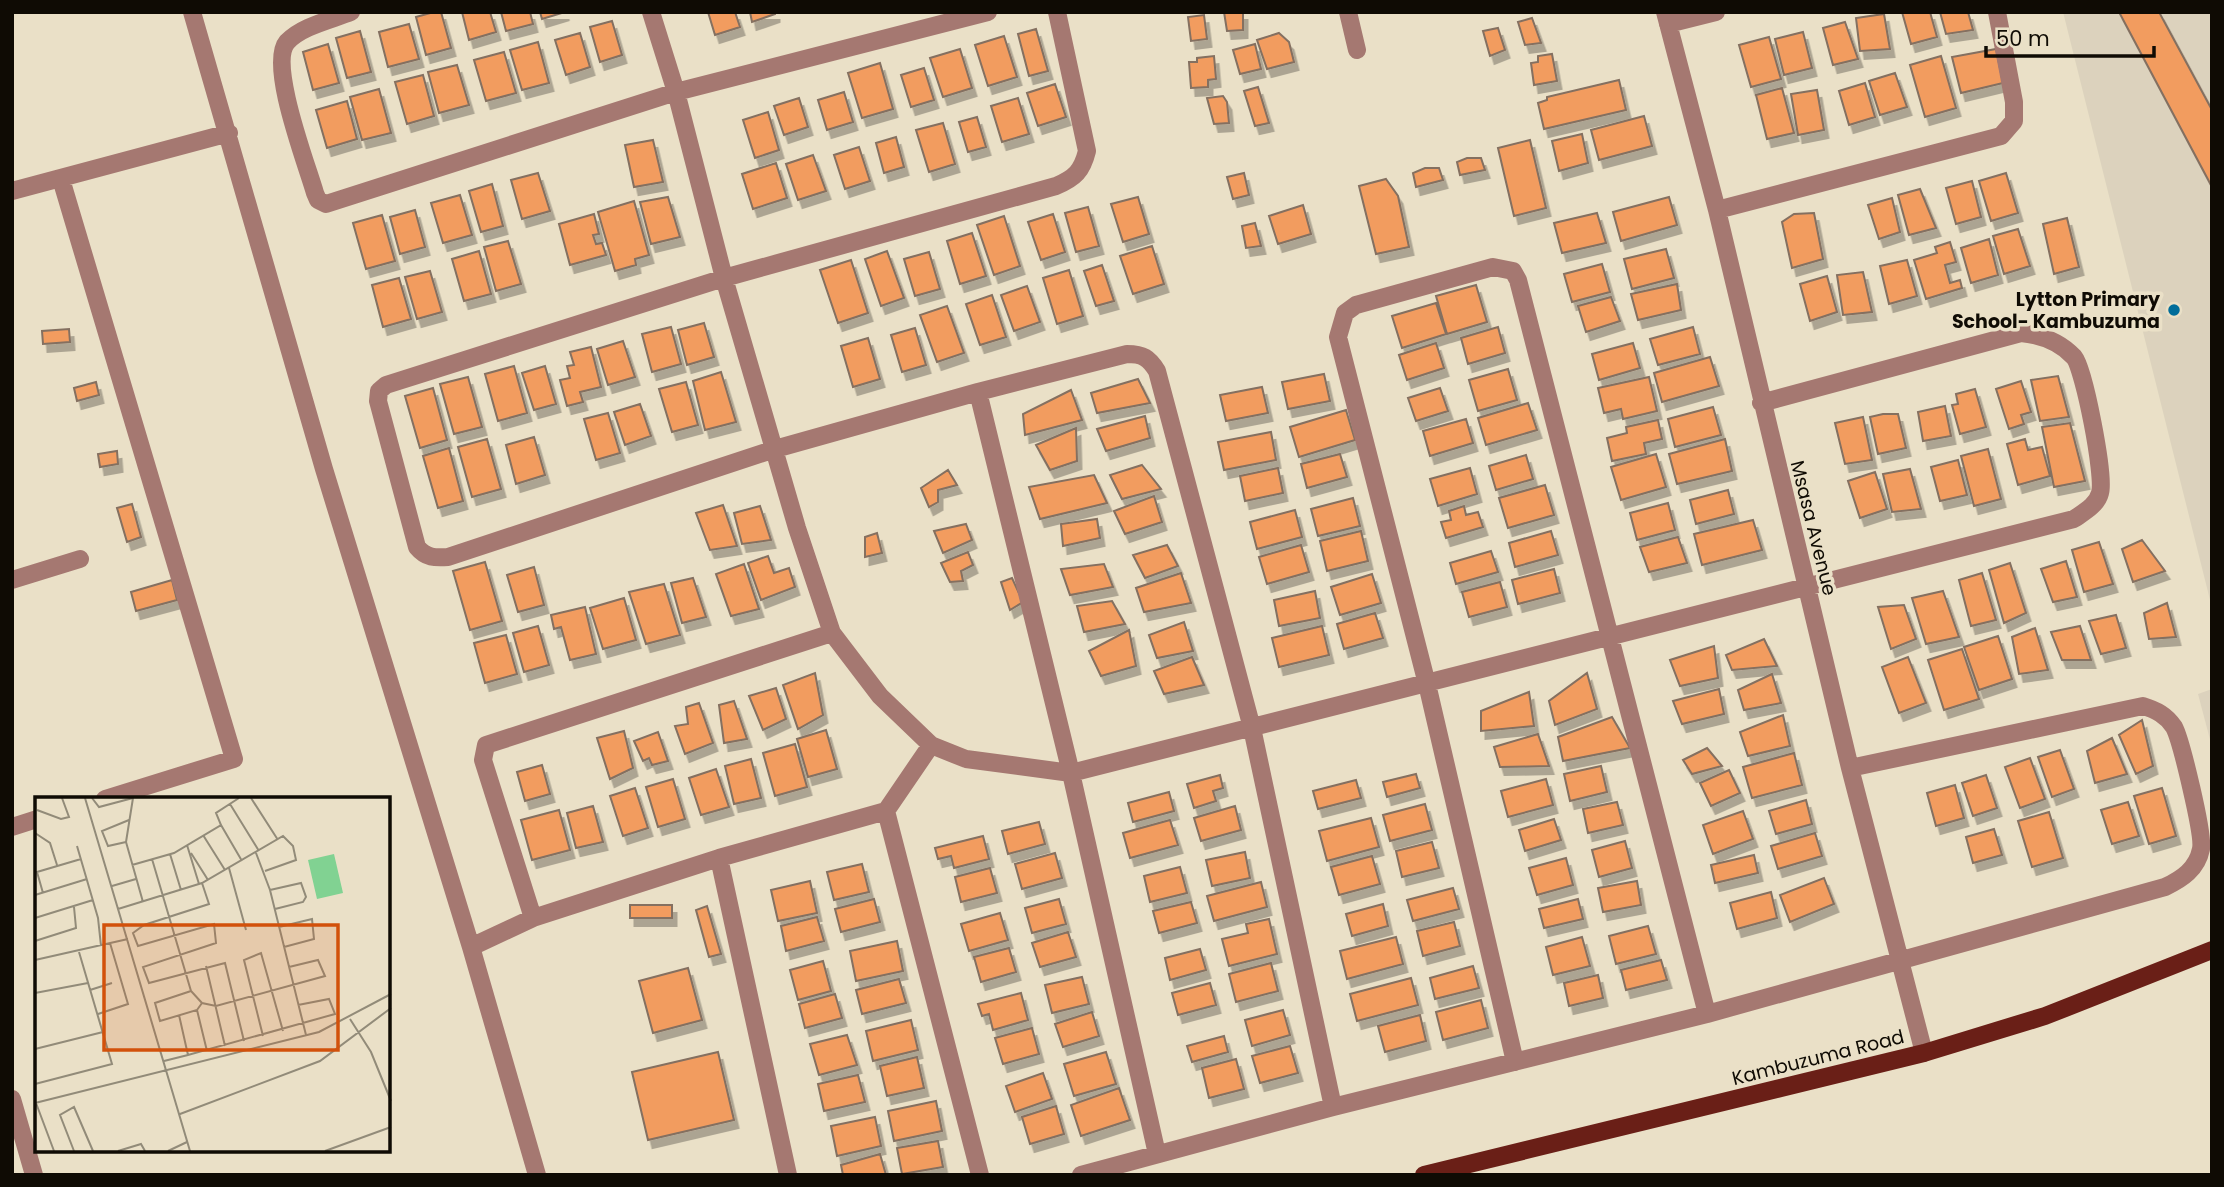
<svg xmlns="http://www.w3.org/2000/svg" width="2224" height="1187" font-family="Poppins,sans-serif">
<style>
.education{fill:#dcd2bd}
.building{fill:#f29c5f;stroke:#846f60;stroke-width:2;filter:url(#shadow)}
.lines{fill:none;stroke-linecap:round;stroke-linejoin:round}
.minor{stroke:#a57871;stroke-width:18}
.major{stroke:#6a1f17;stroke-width:18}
.poi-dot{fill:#016d9a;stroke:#eae0c7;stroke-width:2.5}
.labels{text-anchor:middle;stroke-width:7;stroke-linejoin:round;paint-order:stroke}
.poi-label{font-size:19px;font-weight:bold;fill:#0f0b04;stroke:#eae0c7;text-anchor:end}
.street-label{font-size:19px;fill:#0f0b04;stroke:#eae0c7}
.inset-road{fill:none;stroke:#928b79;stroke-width:2}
.view{fill:#d2510b;fill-opacity:0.15;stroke:#d2510b;stroke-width:3.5}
.inset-edge{fill:none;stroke:#0f0b04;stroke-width:3.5}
</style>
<defs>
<filter id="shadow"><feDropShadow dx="4.5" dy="8" stdDeviation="0" flood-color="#0004"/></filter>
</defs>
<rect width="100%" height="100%" fill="#eae0c7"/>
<path class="education" d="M2063 12H2212V608Z
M2212 689V747L2198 694Z"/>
<path class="building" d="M434 12H441L451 48 426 55 416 17Z
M462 12H490L496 32 469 40Z
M501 12H530L533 24 506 31Z
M540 12H565L542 19Z
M708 12H735L740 27 715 35Z
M750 12H775V14L752 22Z
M1224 12H1243V30L1227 31Z
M1902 12H1930L1937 37 1911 44Z
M1940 12H1968L1973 30 1946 34Z
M2119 12H2159L2212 110V187Z
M1884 14 1890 49 1860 51 1856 18Z
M1204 15 1207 39 1191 41 1188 17Z
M1532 18 1541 43 1525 45 1518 22Z
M612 21 622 55 600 62 590 27Z
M1845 22 1858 59 1833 65 1823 28Z
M409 24 419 59 388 67 379 32Z
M1498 28 1505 50 1490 56 1483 31Z
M1036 29 1048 71 1029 76 1018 34Z
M360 31 371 72 347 78 336 38Z
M1803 32 1812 68 1784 75 1775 39Z
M580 33 590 67 566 75 555 40Z
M1279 33 1289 42 1294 62 1267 69 1257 40Z
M1004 36 1017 77 988 86 975 45Z
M1769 37 1781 79 1751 87 1739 45Z
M538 42 549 83 522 90 510 50Z
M328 44 339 83 313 90 303 52Z
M1255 44 1261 69 1240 74 1233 50Z
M960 49 972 88 943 97 930 58Z
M1996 49 2003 83 1961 93 1952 57Z
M504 52 516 93 486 101 474 60Z
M1552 54 1557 81 1534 85 1531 63 1538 62V56Z
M1214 56 1216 79 1208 80V87L1191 88 1189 62H1197V58Z
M1941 56 1956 108 1925 117 1910 65Z
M880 63 893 109 862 118 848 73Z
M457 65 469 105 439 113 428 72Z
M924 68 934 100 911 107 901 75Z
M1895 73 1907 107 1880 115 1869 81Z
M423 75 434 116 407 124 395 82Z
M1619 80 1626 110 1544 129 1538 103 1547 100V97Z
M1865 83 1875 117 1849 125 1839 91Z
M1055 84 1066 117 1038 126 1027 93Z
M1258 87 1269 123 1255 126 1244 91Z
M1782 88 1794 133 1767 139 1756 95Z
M379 89 391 133 362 140 350 97Z
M1817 90 1824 130 1798 135 1791 94Z
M844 92 853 122 827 130 818 100Z
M1223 96 1227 102 1229 123 1214 124 1207 98Z
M799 98 808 127 784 135 774 106Z
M1018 98 1029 134 1002 142 991 106Z
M347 101 357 139 327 148 316 110Z
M768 112 779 150 755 158 743 120Z
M1644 116 1652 146 1599 160 1591 130Z
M977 117 986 147 968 152 959 122Z
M943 123 955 164 929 172 916 130Z
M1582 134 1588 163 1559 171 1552 141Z
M896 137 904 167 884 173 876 143Z
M653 140 663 182 634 187 625 145Z
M1530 140 1546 208 1514 216 1498 148Z
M859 147 870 181 845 189 834 155Z
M813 155 826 191 798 200 786 164Z
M1467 158H1481L1485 170 1460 175 1457 162Z
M776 163 787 198 753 209 742 174Z
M1425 168H1439L1443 180 1416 187 1413 173Z
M538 173 550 211 522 219 511 180Z
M1244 173 1249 195 1233 199 1227 177Z
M2006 173 2018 213 1991 221 1979 181Z
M1386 179 1398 196 1409 247 1376 254 1359 186Z
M1972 181 1981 217 1956 224 1946 188Z
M492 184 503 226 481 232 469 191Z
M1920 189 1936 228 1909 235 1898 195Z
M460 195 472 235 443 243 431 203Z
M668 197 680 237 651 244 640 202Z
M1138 197 1149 234 1123 242 1111 204Z
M1669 197 1677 225 1621 241 1613 212Z
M1892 198 1900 232 1879 239 1868 205Z
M634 201 649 255 635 259 636 265 615 271 598 212Z
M1303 205 1311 234 1278 244 1269 216Z
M1088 207 1099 246 1076 252 1065 213Z
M415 210 425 247 400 254 390 217Z
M1597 213 1606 243 1562 253 1554 223Z
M1814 213 1823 259 1792 268 1782 222 1794 214Z
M594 214 599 234 593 235 596 244 602 243 606 255 570 265 559 224Z
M1053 214 1065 252 1041 260 1028 222Z
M382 215 395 261 366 269 353 223Z
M1004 216 1020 266 994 275 977 225Z
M2067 218 2079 267 2054 274 2043 224Z
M1255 223 1261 246 1246 248 1242 226Z
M2018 229 2030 266 2004 274 1993 236Z
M972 233 986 276 960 284 947 241Z
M1989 239 1998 275 1971 283 1961 248Z
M508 241 521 284 496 291 484 247Z
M1950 242 1956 262 1945 265 1950 283 1960 280 1962 288 1926 299 1914 260 1937 253 1935 247Z
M1152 246 1164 284 1133 294 1120 256Z
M1666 249 1674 278 1632 289 1624 259Z
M479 251 491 294 464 301 452 259Z
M887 251 904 298 881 306 865 259Z
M929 252 940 289 915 296 904 259Z
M851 260 868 313 838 323 820 270Z
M1907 260 1917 296 1889 304 1880 266Z
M1602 264 1610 292 1572 302 1564 274Z
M1102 265 1114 301 1096 306 1084 271Z
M1069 270 1083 316 1057 324 1043 278Z
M430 271 442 312 417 319 405 277Z
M1863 272 1872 312 1843 315 1837 275Z
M1827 276 1837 312 1810 321 1800 284Z
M399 278 411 319 383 327 372 285Z
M1677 284 1681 310 1638 320 1631 294Z
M1476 285 1487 322 1447 334 1436 296Z
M1027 286 1040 322 1014 331 1001 295Z
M992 295 1006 337 980 345 966 304Z
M1611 297 1620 321 1586 332 1578 306Z
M1436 303 1446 334 1402 348 1392 316Z
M947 306 964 353 937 362 920 315Z
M704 323 714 357 687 365 678 330Z
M671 327 681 364 652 372 642 334Z
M1498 327 1505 353 1468 364 1461 338Z
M1693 327 1700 354 1658 365 1650 339Z
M915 328 926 365 902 372 891 335Z
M69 329 70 342 43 344 42 331Z
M868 338 880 379 853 387 841 346Z
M623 341 635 377 608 385 597 349Z
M1436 343 1444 368 1407 380 1399 355Z
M1633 343 1640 368 1599 380 1592 354Z
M591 347 601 387 580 392 583 402 567 406 560 380 570 378 567 366 574 365 570 352Z
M1710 357 1719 386 1662 402 1654 373Z
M514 366 527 413 498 421 485 374Z
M545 366 556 404 534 410 522 373Z
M1508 369 1517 400 1478 411 1469 380Z
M721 372 736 422 705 430 693 381Z
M1324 374 1330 401 1288 409 1282 382Z
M2058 376 2069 417 2040 421 2031 380Z
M468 377 482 427 454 434 440 384Z
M1649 377 1657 411 1623 419 1621 409 1604 413 1598 388Z
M1138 379 1150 403 1097 413 1091 393Z
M2021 381 2031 412 2021 415 2024 424 2009 429 1996 389Z
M96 382 99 395 77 401 74 388Z
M686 382 698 425 672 432 659 389Z
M1262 387 1268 413 1226 421 1220 395Z
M433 388 447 440 420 448 405 396Z
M1440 388 1448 411 1416 421 1408 398Z
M1975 389 1986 427 1960 434 1952 405 1958 404 1956 394Z
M1071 390 1082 420 1025 435 1023 414Z
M1528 403 1537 430 1486 445 1478 418Z
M640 404 651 436 625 445 614 412Z
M1945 406 1951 436 1923 441 1918 412Z
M1713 407 1721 435 1675 447 1668 419Z
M1346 410 1355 440 1299 457 1290 427Z
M608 413 620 453 596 460 584 419Z
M1883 414H1898L1906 448 1878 454 1870 417Z
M1145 416 1150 438 1106 451 1097 429Z
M1863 417 1872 460 1845 464 1835 423Z
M1466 419 1473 443 1430 456 1423 431Z
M1658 420 1662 439 1644 443 1646 454 1612 461 1607 438 1627 433 1626 427Z
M2070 423 2085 481 2054 487 2042 427Z
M1076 428 1077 461 1050 470 1036 445Z
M1271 432 1276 460 1224 470 1218 442Z
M534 437 545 475 516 484 506 445Z
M487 439 501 489 472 497 458 447Z
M1725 439 1732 471 1677 484 1669 454Z
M2025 439 2028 450 2042 447 2050 476 2018 485 2007 444Z
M449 448 463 501 438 508 423 456Z
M1988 449 2001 499 1974 506 1961 456Z
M117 451 118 464 100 467 98 454Z
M1340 454 1347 477 1307 488 1301 464Z
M1656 454 1666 487 1621 500 1611 467Z
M1526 455 1533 479 1496 490 1489 466Z
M1958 460 1967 495 1940 501 1931 467Z
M1142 465 1161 489 1122 499 1110 475Z
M1278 468 1283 493 1245 501 1240 476Z
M1470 468 1477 494 1438 506 1430 479Z
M1910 469 1921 509 1892 512 1883 474Z
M948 470 957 485 938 490V502L929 507 921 488Z
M1875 472 1887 509 1860 518 1848 481Z
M1094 475 1107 503 1040 519 1029 487Z
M1545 485 1554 515 1508 528 1499 498Z
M1728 490 1734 514 1696 524 1690 500Z
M1154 496 1162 522 1125 534 1114 511Z
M1353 498 1360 526 1318 536 1311 509Z
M1668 503 1675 530 1637 540 1630 513Z
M132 504 141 537 127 542 117 508Z
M723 505 737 546 710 550 696 513Z
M760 506 771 540 742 544 734 513Z
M1464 506 1466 515 1478 512 1483 527 1446 538 1441 522 1451 520 1449 511Z
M1295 510 1302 537 1257 549 1250 522Z
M1097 519 1100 538 1063 546 1061 524Z
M1753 520 1762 550 1702 565 1694 534Z
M966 524 972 540 943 553 934 531Z
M1361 531 1368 561 1327 571 1320 541Z
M1551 531 1558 555 1515 567 1509 543Z
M877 533 882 553 865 557V537Z
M1678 537 1687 563 1649 572 1640 547Z
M2142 540 2165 571 2133 582 2122 549Z
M2099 542 2113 584 2084 592 2072 550Z
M1167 545 1178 566 1145 578 1133 555Z
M1301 545 1309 572 1267 584 1259 557Z
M1491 551 1498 572 1456 584 1450 563Z
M968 552 973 565 961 571 963 581 950 582 941 563Z
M768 556 774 573 789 568 795 587 761 600 748 563Z
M2066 561 2077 597 2053 602 2041 569Z
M485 562 502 621 470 630 453 571Z
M2010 563 2026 613 2004 623 1989 570Z
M744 564 759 609 731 616 716 574Z
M1104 564 1113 587 1070 595 1061 569Z
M534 567 544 605 518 612 507 575Z
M1554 569 1560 593 1518 604 1512 580Z
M1181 573 1191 603 1144 612 1136 588Z
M1982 573 1996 620 1971 626 1959 580Z
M1372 574 1381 603 1340 615 1331 587Z
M693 578 706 617 682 623 671 583Z
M1012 578 1023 602 1010 610 1001 582Z
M172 580 177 600 136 611 131 592Z
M1500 582 1507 607 1469 617 1462 592Z
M664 584 680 635 646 644 629 592Z
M1315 591 1320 618 1279 626 1274 600Z
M1943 591 1959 637 1926 644 1912 598Z
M624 598 636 640 603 649 590 608Z
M1112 601 1125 624 1084 632 1077 606Z
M2167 603 2176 637 2149 639 2144 613Z
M1904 605 1916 639 1891 649 1878 607Z
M585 607 596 654 570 660 561 627 554 629 551 615Z
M1375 613 1383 638 1344 649 1337 624Z
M2116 615 2126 648 2101 654 2089 621Z
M1184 622 1193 651 1157 658 1149 635Z
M538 626 549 665 524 672 513 633Z
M1322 626 1329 655 1279 667 1272 638Z
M2080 626 2091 660H2062L2051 632Z
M2035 628 2048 670 2019 674 2012 637Z
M1129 630 1136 666 1101 676 1089 651Z
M506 635 517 674 485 683 474 643Z
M1998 636 2012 679 1979 690 1964 647Z
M1764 639 1777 666 1732 670 1726 655Z
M1714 646 1718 678 1680 686 1670 660Z
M1962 649 1979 699 1944 710 1928 660Z
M1192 657 1204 685 1164 694 1154 671Z
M1908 657 1926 703 1899 713 1882 667Z
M815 673 823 715 798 729 783 685Z
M1587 673 1597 709 1555 725 1549 701Z
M1772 674 1781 703 1744 710 1738 690Z
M776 688 786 719 763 730 749 696Z
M1719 689 1724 714 1682 724 1673 701Z
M1529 692 1534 726 1481 731V711Z
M734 701 747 739 724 743 719 705Z
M699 703 713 743 685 754 675 726 688 724 686 707Z
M1783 715 1790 746 1748 756 1740 732Z
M1612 717 1630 748 1563 761 1558 737Z
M2142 720 2153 766 2136 774 2119 735Z
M826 730 837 769 808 777 797 739Z
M624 731 633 768 610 779 597 738Z
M658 732 668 761 652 765 649 758 643 761 634 741Z
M1538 734 1549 766 1500 767 1494 747Z
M2112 738 2127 774 2095 783 2087 751Z
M795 744 807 787 775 796 763 753Z
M1707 748 1722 766 1692 774 1683 760Z
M2060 750 2074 789 2052 797 2038 757Z
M1794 753 1802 785 1752 798 1743 767Z
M2030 758 2045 799 2020 808 2005 767Z
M751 759 761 798 734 804 725 766Z
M542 765 550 794 525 801 517 772Z
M1601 766 1607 792 1570 801 1564 774Z
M716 769 729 807 701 815 689 778Z
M1729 770 1740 793 1711 806 1700 783Z
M1416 774 1420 788 1387 797 1383 782Z
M1220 775 1223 788 1213 791 1216 801 1194 808 1187 784Z
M1986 775 1997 808 1973 816 1962 783Z
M673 779 685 819 658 827 646 787Z
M1546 779 1553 805 1508 817 1501 791Z
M1356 780 1361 798 1318 809 1313 791Z
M1955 785 1964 818 1936 826 1927 793Z
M635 788 648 828 623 836 610 796Z
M2162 788 2176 836 2149 844 2134 796Z
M1169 792 1174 811 1133 822 1128 803Z
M1806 800 1812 824 1776 834 1769 811Z
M1617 802 1623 825 1588 833 1583 809Z
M2128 802 2139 836 2112 844 2101 810Z
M1425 804 1432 830 1390 841 1383 815Z
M593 806 603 842 576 848 567 813Z
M1235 806 1241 830 1201 841 1194 818Z
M559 810 570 850 532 860 521 820Z
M1743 811 1753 839 1713 854 1703 825Z
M2049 812 2063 858 2032 867 2018 821Z
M1371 818 1379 847 1327 861 1319 831Z
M1554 819 1561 840 1525 851 1519 830Z
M1170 820 1178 845 1130 858 1123 833Z
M1039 822 1045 844 1008 854 1002 831Z
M1994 829 2002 855 1973 863 1966 837Z
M1815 833 1822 856 1778 869 1771 846Z
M983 836 989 859 954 868 951 856 938 859 935 848Z
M1625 841 1632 868 1599 877 1592 850Z
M1432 842 1439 868 1402 877 1396 851Z
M1245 852 1250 878 1212 886 1206 860Z
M1055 853 1062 878 1022 889 1015 864Z
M1754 855 1758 873 1715 883 1711 865Z
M1372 856 1380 884 1339 895 1331 867Z
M1566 858 1573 885 1537 895 1529 868Z
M862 864 869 892 834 900 827 872Z
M1180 867 1187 893 1150 902 1144 876Z
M990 868 997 893 961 902 955 877Z
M1824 878 1834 904 1790 922 1780 895Z
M810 881 817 913 778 921 771 890Z
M1637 881 1641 905 1603 912 1598 888Z
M1261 882 1267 907 1214 921 1207 896Z
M1453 888 1459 909 1413 921 1407 900Z
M1771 892 1777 918 1737 929 1730 903Z
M874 899 880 922 841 932 835 909Z
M1059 899 1066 924 1032 933 1025 908Z
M1578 899 1583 919 1544 928 1539 909Z
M1191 902 1197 923 1159 933 1153 911Z
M1383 904 1388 926 1352 936 1346 914Z
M630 905H672V918H630Z
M707 906 721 954 709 957 696 910Z
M1000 913 1008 940 969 951 961 924Z
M817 917 824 941 786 951 781 926Z
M1269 919 1277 954 1229 966 1222 939 1248 933 1246 924Z
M1454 922 1460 946 1423 956 1417 931Z
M1648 926 1656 954 1616 964 1609 936Z
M1068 932 1076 957 1040 967 1032 943Z
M1396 937 1403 964 1347 979 1340 951Z
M1582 937 1590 966 1553 975 1546 947Z
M897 941 903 971 856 981 850 951Z
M1009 948 1016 972 981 982 974 957Z
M1200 949 1206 970 1170 980 1165 958Z
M1661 960 1667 980 1626 990 1621 970Z
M823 961 831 991 798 1000 790 970Z
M1271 963 1278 991 1236 1002 1229 974Z
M1473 966 1479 988 1435 999 1430 978Z
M688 968 702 1020 653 1033 639 981Z
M1598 975 1603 998 1569 1006 1564 983Z
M1082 977 1089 1004 1052 1013 1045 985Z
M1411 978 1418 1005 1357 1021 1350 994Z
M899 979 906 1003 862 1014 856 990Z
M1210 983 1216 1005 1178 1015 1172 993Z
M1021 993 1028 1020 993 1030 989 1014 982 1016 978 1004Z
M835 994 842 1018 805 1028 799 1004Z
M1481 1000 1488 1028 1443 1040 1436 1012Z
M1283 1010 1290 1035 1252 1046 1245 1020Z
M1092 1012 1099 1036 1063 1047 1055 1024Z
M1420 1015 1426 1041 1385 1052 1378 1026Z
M911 1020 918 1050 873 1061 866 1031Z
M1032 1028 1039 1054 1003 1064 995 1038Z
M847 1035 857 1065 819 1075 810 1044Z
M1224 1036 1228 1052 1192 1062 1187 1046Z
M1290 1046 1298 1073 1260 1083 1252 1056Z
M718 1052 734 1120 648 1140 632 1072Z
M1106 1052 1116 1084 1074 1096 1064 1064Z
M917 1057 924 1088 887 1096 880 1066Z
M1236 1059 1244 1089 1209 1098 1202 1068Z
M1043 1073 1052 1099 1015 1112 1006 1086Z
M858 1075 865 1102 824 1111 818 1084Z
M1119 1088 1130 1120 1081 1136 1071 1105Z
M936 1101 942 1131 894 1141 888 1111Z
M1056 1106 1064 1134 1030 1144 1022 1117Z
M875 1117 881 1146 837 1156 831 1126Z
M938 1141 943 1167 902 1174 897 1148Z
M880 1154 886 1175H843L841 1165Z"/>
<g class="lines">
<path class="minor" d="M192 12 324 469 471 947 537 1175
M351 12C331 20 302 26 287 42 268 64 307 165 315 193L318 200 326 204 676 92 988 12
M651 12 676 92 724 278 797 528 832 633 880 696 931 745 966 759 1071 773 2074 519C2084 512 2097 505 2100 493 2105 476 2084 369 2074 357 2060 342 2041 335 2021 333L1761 403
M1057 12 1087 151C1082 171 1075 178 1056 186L724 278 386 385 379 391 378 401 417 547C426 558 435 558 448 557L775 449 978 392 1127 354C1143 354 1149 358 1157 371L1252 728 1333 1107
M1348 12 1357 50
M1665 12 1717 210 1850 768 1924 1053
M1668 24 1716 12
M61 179 234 759 105 799
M12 191 229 133
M1717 210 2001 136 2014 121V102L1997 12
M978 392 1071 773 1157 1154
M12 580 80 559
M832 633 486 745 483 760 533 918 719 858 886 811 931 745
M886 811 980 1175
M12 827 37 819
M719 858 788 1175
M471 947 533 918
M1515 1062 1427 684 1338 337 1345 313 1356 305 1493 267 1513 271 1518 280 1707 1014
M12 1099 34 1175
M1081 1175 1333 1107 1707 1014 2165 887C2182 879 2197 869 2201 849 2204 835 2181 740 2174 727 2166 715 2156 710 2143 706L1850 768"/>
<path class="major" d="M1424 1175 1924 1053 2045 1016 2212 950"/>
</g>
<circle class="poi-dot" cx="2174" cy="310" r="7"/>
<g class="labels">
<g class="poi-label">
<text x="2160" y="306">Lytton Primary<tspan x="2160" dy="22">School- Kambuzuma</tspan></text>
</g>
<g class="street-label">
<text transform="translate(1814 528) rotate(76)" y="7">Msasa Avenue</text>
<text transform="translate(1818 1057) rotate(-14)" y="7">Kambuzuma Road</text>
</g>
</g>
<g transform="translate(35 797)">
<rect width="355" height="355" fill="#eae0c7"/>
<path d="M299 57 308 96 282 102 273 63Z" fill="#81d292"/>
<path class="inset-road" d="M50 1 155 354M57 1 64 10 98 1M98 1 91 45 108 105M216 1 243 43M195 7 224 54M2 13 26 22 34 20 27 1M186 28 207 64M0 36 15 46 22 68M168 38 190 73M91 45 73 49 67 34 94 23M152 48 164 87M42 49 63 121 66 149M156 56 173 83M221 56 235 93 271 238M135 57 146 93M117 62 156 194 167 206 181 209 290 179 283 163 254 170M97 68 139 56 186 28 181 16 204 1M194 71 211 133M167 86 174 107 109 128 98 136 103 149 179 127 181 146 108 170 114 186 190 166 209 244M77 89 101 82M235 93 266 86 271 100 268 105 240 112M8 96 2 75 46 62M0 98 52 82M83 112 167 86 248 39 258 49 261 63 230 74M0 121 58 103M244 130 277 122 279 142 249 150M0 144 41 131 39 110M0 163 93 142M171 169 190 249M55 193 77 186M156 194 120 206 125 224 162 213 167 206M0 196 53 186M162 213 172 254M63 217 93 207 75 146M144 218 153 258 300 217 294 202 263 208M315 222 336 255 356 304M228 239 209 163 226 156 248 234M0 252 68 235M129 264 153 258M0 287 77 267 44 155M0 306 284 235 356 197M1 306 19 354M145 317 285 264 356 211M39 354 25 318 39 310 58 354M83 354 106 347 110 354M133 354 152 345M290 354 356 330"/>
<path class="view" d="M69 128H303V253H69Z"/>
<rect width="355" height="355" class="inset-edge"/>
</g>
<rect width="2224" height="1187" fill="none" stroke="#0f0b04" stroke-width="28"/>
<path d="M1986 46v10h168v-10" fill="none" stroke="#0f0b04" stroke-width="3.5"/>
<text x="1996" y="46" font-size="21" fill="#0f0b04" stroke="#eae0c7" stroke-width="5" paint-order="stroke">50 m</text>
</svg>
